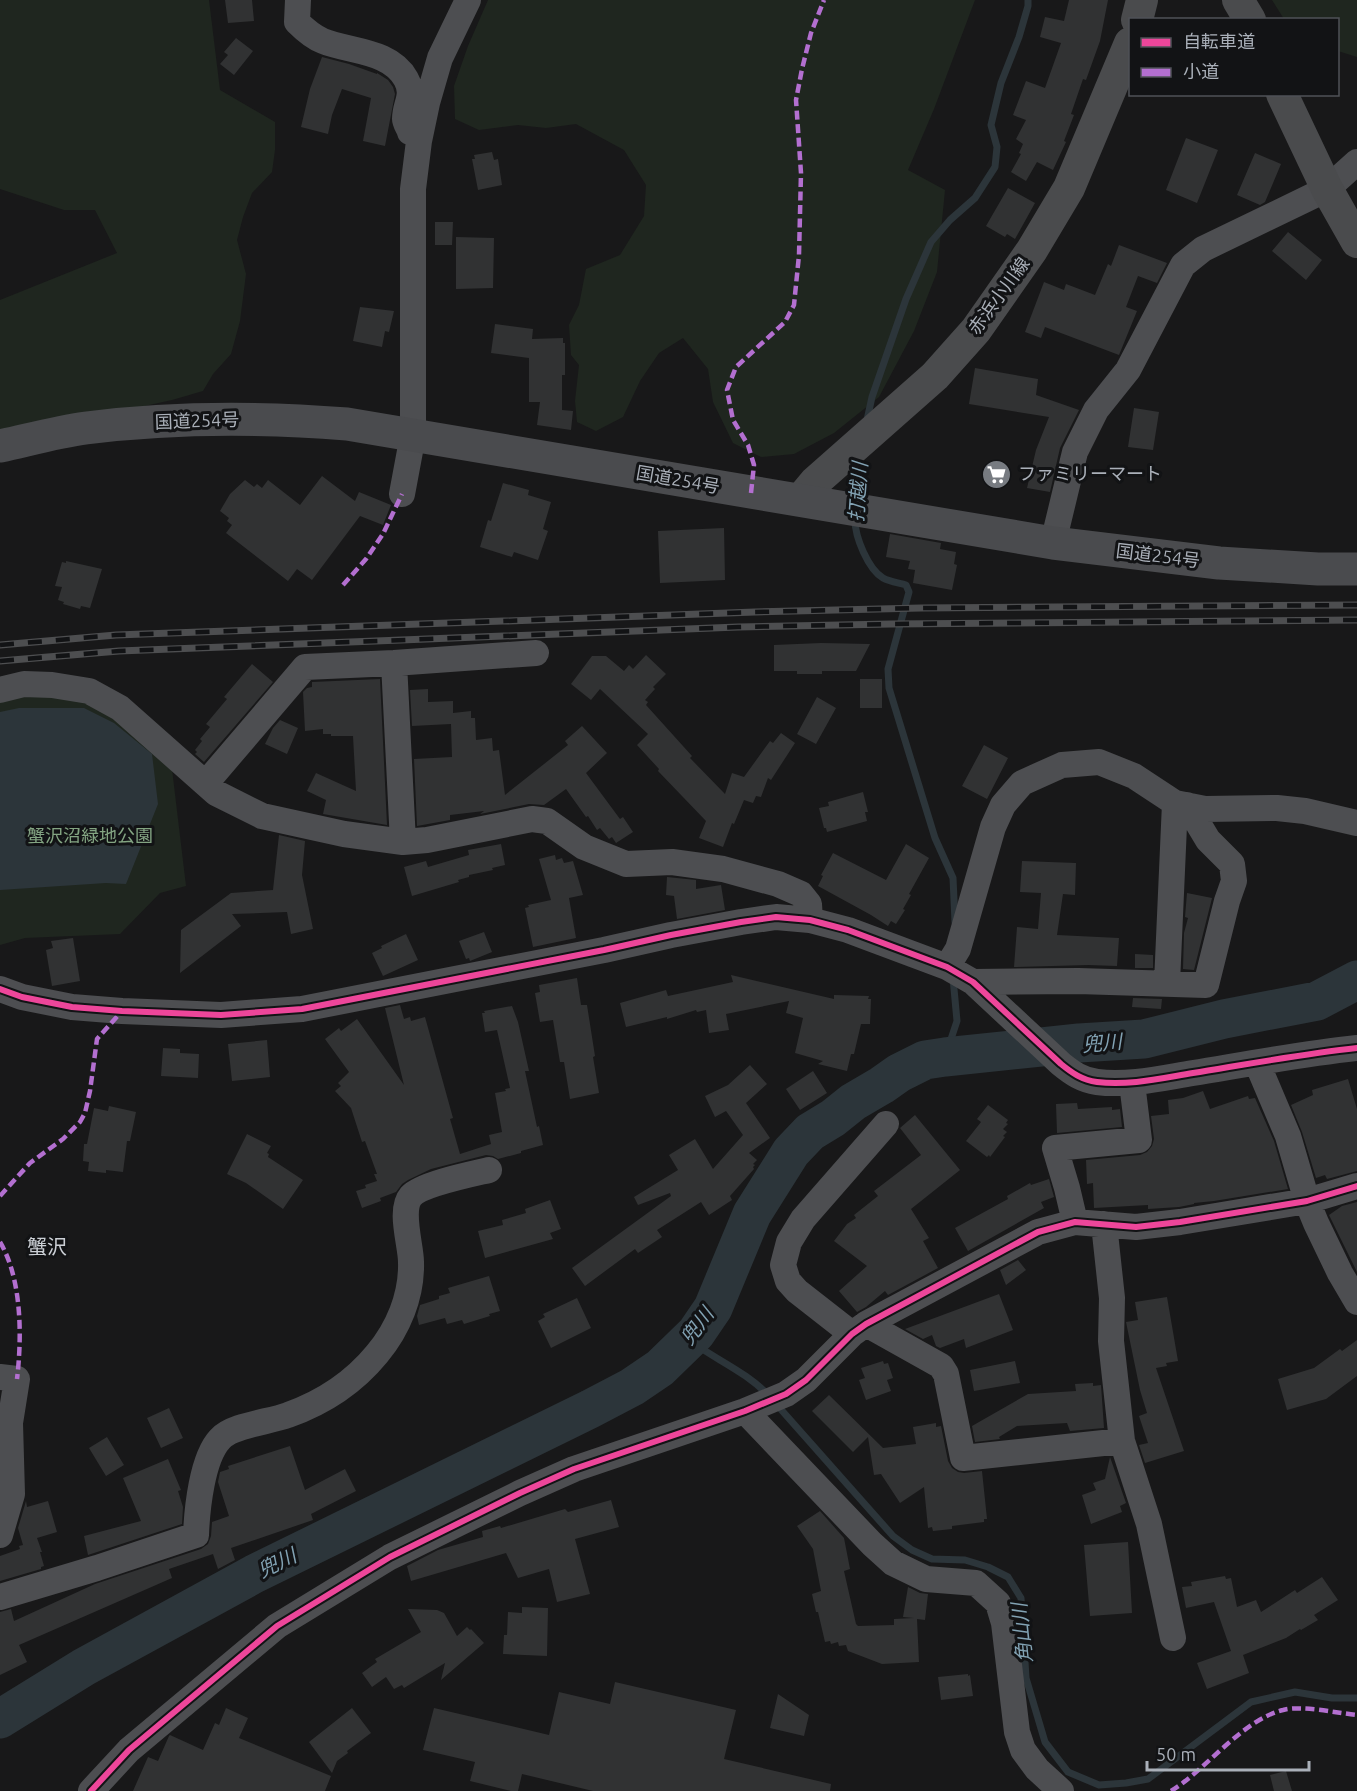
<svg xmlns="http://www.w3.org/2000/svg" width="1357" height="1791" font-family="Ubuntu,'Noto Sans JP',sans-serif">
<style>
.green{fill:#1f261f}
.water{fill:#2c353a}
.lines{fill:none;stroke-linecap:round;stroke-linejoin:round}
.stream{stroke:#2c353a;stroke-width:7}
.river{stroke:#2c353a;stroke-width:39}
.building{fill:#313233}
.minor{stroke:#4d4e51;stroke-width:26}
.major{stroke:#4a4b4d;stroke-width:32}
.highway{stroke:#4a4b4e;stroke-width:33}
.rail-casing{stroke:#4d4e50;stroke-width:7}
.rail{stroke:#121315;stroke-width:4.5;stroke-dasharray:14;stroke-linecap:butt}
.quiet{stroke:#b36fd0;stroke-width:4.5;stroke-dasharray:9 4.5;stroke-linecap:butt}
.cycleway-casing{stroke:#121315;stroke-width:10}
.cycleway{stroke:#ed469a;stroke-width:6}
.labels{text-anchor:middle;stroke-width:6;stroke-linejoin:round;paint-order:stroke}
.street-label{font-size:18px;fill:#aab0b9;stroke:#121315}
.poi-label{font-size:18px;fill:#aab0b9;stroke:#121315;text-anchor:start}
.park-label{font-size:18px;fill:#83a482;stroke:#121315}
.water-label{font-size:20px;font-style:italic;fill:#82a2b3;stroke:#121315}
.neighbourhood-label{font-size:20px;fill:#cbcfd5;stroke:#121315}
</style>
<rect width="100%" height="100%" fill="#181819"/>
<path class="green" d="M0 0H209L220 90 275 122V150L272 172 252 193 243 217 237 240 246 274 240 321 231 354 213 374 203 391 172 400 35 430 0 433V300L117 253 95 210H64L0 189Z
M488 0H975L934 109 908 170 945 190 937 272 914 331 879 397 834 433 794 454 761 457 733 443 713 402 708 369 683 338 659 353 640 381 623 417 596 431 577 422 575 401 579 365 571 355 569 325 579 305 586 269 620 255 644 216 646 185 624 150 576 124 546 128 518 125 479 130 455 119 454 86 468 46Z
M1272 0H1357V57L1338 51V20L1284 19Z
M15 695 90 700 136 732 172 769 186 886 160 893 120 934 25 938 0 945V699Z"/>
<path class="water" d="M19 708H84L114 723 152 754 158 804 126 884 106 883 0 890V712Z"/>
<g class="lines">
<path class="stream" d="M867 420 872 397 906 299 931 242 950 220 975 198 995 167 997 147 991 125 1001 83 1019 37 1028 6V0
M855 500V479L860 457
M855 520C855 537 868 569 883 578 890 582 900 583 906 585L909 592 888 669 889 688 935 838 953 878 955 922
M945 1057 957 1021 953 978
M689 1340C716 1360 747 1372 769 1396
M777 1405 893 1536 912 1550 932 1559 965 1560 988 1567 1008 1577 1021 1598 1026 1678 1045 1742 1068 1772 1099 1785 1126 1783 1148 1779 1251 1702 1295 1692 1332 1698H1357"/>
<path class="river" d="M0 1719 84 1667 254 1574 590 1409 632 1387 660 1368 696 1333 713 1308 752 1214 791 1152 810 1132 833 1118 853 1102 882 1085 899 1073 925 1060 945 1057 1079 1043 1144 1039 1224 1019 1317 1001 1357 980"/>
</g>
<path class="building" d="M225 0H252L254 21 228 23Z
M1069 0H1108L1100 41 1086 80 1083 79 1071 114 1074 115 1064 141 1066 142 1053 170 1037 162 1026 181 1011 172 1021 154 1019 153 1023 144 1016 139 1026 120 1013 115 1026 81 1045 88 1061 43 1040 37 1045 17 1064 21Z
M236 38 253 51 234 75 220 64 228 55 224 52Z
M322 57 349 64 377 74V73L388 80 393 87 395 94 385 146 363 141 371 98 342 89 332 115 328 134 301 127 310 89Z
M1186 138 1218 150 1197 203 1166 190Z
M492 152 494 160 498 159 502 185 478 190 472 159H475L474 155Z
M1255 153 1281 164 1265 202 1260 205 1237 195Z
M1008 188 1035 203 1015 239 1007 234 1005 237 986 226Z
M435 222H453L452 245H435Z
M1288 232 1322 260 1306 280 1272 251Z
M456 237 494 238 493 288 456 289Z
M1119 245 1167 263 1157 283 1138 276 1126 307 1137 311 1119 355 1045 327 1041 338 1025 332 1044 282 1064 290 1066 284 1095 295 1108 264 1111 266Z
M360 307 394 311 389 332 385 331 382 347 353 341Z
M495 324 533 329 532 339 563 338V343H565V375H562V410L573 411 571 430 537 425 540 402H529V358L491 353Z
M975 368 1038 379 1036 395 1079 410 1060 448 1050 492 1027 488 1036 450 1049 417 969 404Z
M1134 408 1159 412 1153 450 1128 447Z
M322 476 355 501 359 492 391 505 383 525 360 516 312 580 297 569 288 581 226 533 232 525 227 521 229 518 220 511 230 494 245 480 254 487 257 484 262 488 268 480 300 505Z
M503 483 529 490 528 495 551 502 543 529 548 531 538 560 514 552 512 557 480 547 488 520 491 521Z
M724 528 725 580 660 583 658 531Z
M890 534 941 543 940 549 956 552 954 564 957 565 952 590 913 583 915 570 908 569 910 561 886 557Z
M66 561 102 569 90 608 81 606 80 609 63 604 64 602 58 600 62 587 55 586 62 562 66 563Z
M821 643 870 644 856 671H822V674H797V671H774V645Z
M646 655 666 674 653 687 655 689 645 700 648 702 646 705 692 756 690 758 725 794 732 773 744 777 770 741 773 743 781 733 795 743 771 780 768 778 761 797 756 796 753 803 744 800 734 824 732 823 723 847 699 838 706 821 658 771 659 769 637 745 648 734 600 689 591 700 571 684 592 656H606L624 671 629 665 633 669Z
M252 664 273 682 204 762 195 754 197 752 195 750 202 741 200 739 210 727 206 724 227 699 224 697Z
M380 679 387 825 323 814 326 800 307 791 316 773 356 791 353 736H331V734H323V729L305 731 303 692 307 688 312 687V682Z
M860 679H882V708H860Z
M428 689V702L453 701V713L471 711V718H475L476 740 492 738 493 751 499 750 505 795 568 745 565 741 582 726 607 753 586 773 620 819 623 817 633 832 616 843 612 837 609 839 600 828 597 830 588 816 586 817 566 789 544 805 529 804 480 814 484 811 450 815V820L417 826 414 759 452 757 451 724 412 726 410 690Z
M817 697 836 708 816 744 797 734Z
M280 720 298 728 287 754 265 744 273 728Z
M984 745 1008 758 987 799 962 786Z
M863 792 868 812H865L867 821 827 832 826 828H824L819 808 829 806 828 802Z
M279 835 305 841 302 875 313 929 291 934 287 912 232 914 241 926 180 973 181 930 231 893 273 890Z
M501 844 505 865 492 868 493 870 469 875V877L458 880 459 882 412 896 404 867 426 861 428 867 469 855 468 850Z
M906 844 929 858 909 894 911 895 903 909 905 910 896 924 891 921 888 926 871 915 818 886 823 876 821 875 833 853 886 880Z
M555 855 556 860 562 858 564 863 573 861 583 895 569 898 576 938 533 947 525 908 529 907 528 905 551 900 539 859Z
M1022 861 1076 863 1075 895 1063 894 1057 935 1119 938 1117 966 1088 965 1014 967 1017 927 1038 929 1041 893 1020 892Z
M667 877 696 880V889L721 885 725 910 677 919 674 896 666 895Z
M1187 893 1212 898 1194 970 1183 969 1184 933 1188 918 1185 917Z
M484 932 492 952 470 961 469 958 466 959 459 941Z
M406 934 418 960 383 976 372 953 382 948 381 946Z
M73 938 80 981 52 986 46 950 53 948 51 941Z
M1135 954 1153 955V968H1135Z
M731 975 834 999V995L869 996 868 999H871L870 1024H861L854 1054H851L847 1071 818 1064 823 1061 795 1053 803 1018 786 1013 789 1001 726 1014 729 1030 709 1033 706 1010 697 1012 696 1010 667 1019V1017L626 1027 620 1003 666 990 668 996 733 982Z
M577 978 581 1005H587L595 1056 593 1057 599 1093 570 1099 564 1062H560L553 1020 540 1022 535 993 540 992 539 985Z
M1133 998 1162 999 1161 1009 1132 1007Z
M400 1005 404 1019 410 1017 411 1021 425 1017 453 1118 450 1119 460 1154 491 1144 489 1135 502 1132 495 1093 506 1091 505 1089 510 1088 497 1030 485 1032 482 1013H485L484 1011 512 1006 518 1022 529 1071H525L537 1127 539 1126 543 1145 521 1151V1153L498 1159 493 1156 486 1155 431 1169 408 1180 402 1184 396 1192 380 1198 381 1201 362 1208 356 1191 366 1188 365 1185 377 1181 374 1174H377L365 1141 362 1142 351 1108 335 1091 341 1086 338 1083 349 1072 325 1039 339 1028 341 1031 357 1019 404 1085 385 1008Z
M267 1040 270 1077 232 1081 228 1044Z
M163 1048 180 1049V1053L199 1054 198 1078 161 1076Z
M750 1065 767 1084 746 1103 770 1138 749 1153 757 1160 753 1164 755 1165 753 1167 754 1169 730 1196 732 1200 709 1215 701 1202 657 1230 662 1237 638 1253 635 1249 585 1286 572 1268 671 1196 670 1193 638 1205 634 1197 678 1170 669 1155 695 1139 713 1169 743 1135 726 1111 715 1117 705 1096 728 1085Z
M813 1071 827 1093 800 1110 786 1089Z
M1348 1079 1357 1109V1171L1327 1179 1325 1175 1316 1178 1302 1132 1291 1105 1313 1095 1312 1090Z
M1203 1091 1210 1109 1248 1096 1249 1099 1255 1098 1274 1141 1288 1189 1214 1201 1194 1203V1204L1179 1207 1148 1209V1205L1094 1208 1093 1183 1087 1184 1086 1160 1140 1155 1147 1152 1152 1146 1154 1139 1151 1116 1169 1114 1168 1100 1183 1098Z
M1077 1103 1078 1109 1112 1107V1110L1120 1109 1122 1127 1057 1133 1056 1104Z
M988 1105 1008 1120 1006 1123 1008 1124 1003 1129 1007 1132 1003 1136 1005 1137 990 1157 989 1155 987 1157 966 1141 981 1122 977 1119Z
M109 1106 136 1112 130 1141H127L123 1172 106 1170V1173L88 1171 89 1162 83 1161 84 1144H87L94 1108 108 1111Z
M915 1115 960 1170 911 1209 929 1238 923 1241 938 1268 888 1295 885 1291 866 1307 857 1312 839 1291 867 1266 834 1241 847 1224 856 1218 854 1215 878 1196 874 1191 921 1155 900 1128Z
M247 1134 271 1146 267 1153 269 1154 268 1157 303 1180 283 1209 246 1183 227 1174Z
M1049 1179 1054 1197 1041 1202 1044 1208 968 1251 955 1228 1008 1199 1007 1196 1030 1183 1031 1185Z
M550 1200 561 1229 550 1233 553 1239 485 1258 478 1231 503 1225 502 1220 526 1213 525 1209Z
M1357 1202V1272L1329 1215 1342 1206Z
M1018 1260 1026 1270 1006 1285 1000 1270Z
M489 1276 500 1311 489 1314 490 1316 464 1324 462 1320 447 1324 445 1318 419 1325 417 1316 420 1305 439 1299V1296L450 1293 448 1288Z
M999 1294 1013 1330 966 1348 964 1339 940 1348 936 1346 932 1335 923 1339 905 1329Z
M1167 1297 1178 1361 1166 1363 1167 1366 1156 1368 1184 1451 1145 1463 1139 1445 1148 1443 1139 1416 1147 1413 1140 1390 1126 1322 1138 1320 1135 1302Z
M577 1298 591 1328 551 1348 538 1321 545 1317 543 1314Z
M1357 1340V1376L1326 1399 1287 1410 1278 1379 1314 1368 1340 1349 1342 1351Z
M883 1361 884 1364 888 1363 893 1378 887 1380 891 1391 866 1400 859 1380 865 1378 861 1368Z
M1015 1361 1020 1383 974 1391 970 1370Z
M1093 1383V1386L1101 1385 1104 1428 1070 1431 1067 1423 1017 1426 999 1437 1000 1439 975 1442 972 1426 1028 1394 1076 1391 1075 1384Z
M829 1395 883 1448 916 1444 913 1427 936 1423V1427L941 1426 948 1461 952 1468 958 1472 964 1473 982 1471 987 1519H984V1522L952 1526V1529L933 1531 932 1527 928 1528 924 1487 900 1503 881 1474 874 1475 868 1437 853 1452 812 1411Z
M169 1408 183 1438 161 1448 147 1418Z
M107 1437 124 1465 106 1476 89 1448Z
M290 1446 305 1490 345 1469 356 1491 311 1514 313 1520 231 1548 235 1560 218 1569 213 1554 169 1569 172 1578 19 1645 27 1662 0 1675V1612L11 1609 14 1621 95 1584 201 1549 208 1544 211 1536 212 1522 229 1516 218 1482 220 1472 229 1469 228 1466Z
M1110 1457 1126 1503 1120 1506 1122 1512 1091 1524 1082 1495 1096 1490 1093 1483 1105 1479Z
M168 1459 181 1490 178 1491 183 1507 182 1524 88 1555 84 1536 141 1521 123 1478Z
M611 1500 619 1527 575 1539 590 1594 557 1602 549 1569 518 1578 506 1553 411 1581 407 1566 438 1550 483 1537 482 1531 500 1526 501 1528 565 1509 568 1512Z
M26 1501 27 1507 48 1501 57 1532 37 1538 42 1552H40L44 1566 41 1567V1569L0 1581V1556L20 1549 19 1546 23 1545 18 1528Z
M820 1511 844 1538 850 1569 844 1571 856 1624 858 1626 894 1625V1619L914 1618 903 1617 908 1587 920 1593 928 1594 925 1620 917 1619 919 1662 882 1664 848 1651 846 1645 839 1646 838 1642 831 1644 830 1641 825 1642 818 1612H816L812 1594 821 1591 813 1549 797 1526Z
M1128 1542 1132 1613 1090 1616 1084 1545Z
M1225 1576 1226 1579 1231 1578 1237 1607 1256 1600 1261 1612 1295 1590 1297 1593 1322 1577 1338 1600 1314 1615 1318 1620 1301 1630 1300 1629 1286 1638 1243 1655 1249 1673 1207 1689 1197 1663 1231 1651 1214 1602 1186 1608 1182 1587 1192 1586 1191 1582Z
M522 1607 548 1608 547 1656 503 1654 504 1635H507L508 1612 522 1613Z
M408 1609 437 1610 444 1613 457 1636 467 1627 470 1630 471 1629 484 1643 441 1680 445 1663 404 1688 402 1685 394 1689 386 1677 372 1687 362 1673 377 1662 375 1659 421 1632Z
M968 1674V1676L970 1675 973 1696 941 1700 938 1677Z
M615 1682 736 1710 724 1759 831 1784 830 1791H593L522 1774 518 1791H511L470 1781 475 1762 423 1750 434 1708 549 1735 559 1692 610 1704Z
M778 1694 809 1715 804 1736 770 1728Z
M226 1708 248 1718 239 1738 331 1776 325 1791H133L148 1757 158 1761 169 1736 170 1735 203 1750 215 1723 219 1725Z
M352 1708 371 1733 347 1751 348 1753 337 1761 332 1773 309 1742Z
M1286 1771 1292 1791H1274L1270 1775Z"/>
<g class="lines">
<path class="minor" d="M298 0 297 22C305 30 313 37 323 41 350 52 390 50 406 79 415 96 405 103 405 119 405 123 409 128 410 132
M402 494 413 435V189L419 141 427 103 440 58 468 0
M1053 543 1075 452 1096 410 1128 370 1183 265 1203 249 1327 189 1357 162
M394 663 403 842
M0 690 24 684 52 685 89 691 120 708 216 793 262 816 344 834 403 842 427 840 532 819 547 821 584 847 626 864 672 862 723 869 778 884 801 894 809 904 810 920
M206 783 305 667 394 663 536 653
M947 967 958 949 993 827 1003 805 1022 783 1062 765 1099 762 1134 776 1175 803 1205 809 1277 808 1305 811 1357 823
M973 982 1078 981 1206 985 1227 901 1234 881 1232 864 1208 840 1187 805
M1167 983 1175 803
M0 989 22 997 72 1007 122 1011 221 1015 302 1009 604 950 671 935 741 922 776 917 810 920 848 930 947 967 973 982 1061 1064C1072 1073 1082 1080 1097 1082 1129 1086 1162 1078 1193 1073 1248 1064 1302 1054 1357 1048
M1257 1063 1288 1136 1307 1201 1316 1223 1340 1273 1357 1302
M1075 1222 1067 1188 1055 1148 1139 1140 1132 1083
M1104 1224 1112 1298 1111 1341 1122 1441 1149 1524 1173 1638
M866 1324 941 1366 946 1374 963 1458 1122 1441
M852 1334 797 1291 788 1281 783 1265 789 1242 803 1219 886 1124
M0 1377 17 1379 10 1423 12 1494 0 1535
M745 1411 872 1544 893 1563 926 1579 976 1583 998 1603 1004 1623 1017 1732 1023 1750 1037 1769 1061 1791
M0 1597 97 1568 196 1535C197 1509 202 1458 220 1439 232 1425 270 1422 288 1415 322 1403 354 1382 377 1354 398 1329 412 1296 411 1262 411 1245 399 1210 411 1196 422 1184 472 1174 489 1170
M91 1791 129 1750 277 1626 390 1557 520 1493 574 1469 745 1411 786 1394 806 1380 852 1334 866 1324 1038 1232 1075 1222 1136 1227 1180 1222 1307 1201 1357 1186"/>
<path class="major" d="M1238 0 1250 20
M1137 20 1142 0
M1282 94 1327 189 1357 242
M800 500 815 482 935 376 976 330 1032 250 1069 188 1130 43"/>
<path class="highway" d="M0 446C28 440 57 432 86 428 173 417 259 417 347 424L1053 543 1219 563 1318 569H1357"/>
<defs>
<path id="rail" d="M0 645 116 635 755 612 921 608 1357 605
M0 661 119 651 738 627 891 624 1357 620"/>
</defs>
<use href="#rail" class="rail-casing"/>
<use href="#rail" class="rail"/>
<path class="quiet" d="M751 493 754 465 748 445 733 420 727 390 736 367 785 322 794 305 799 255 801 173 796 100 802 69 811 33 824 0
M343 585 366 559 383 534 402 494
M0 1196 30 1163 63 1139 80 1122 85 1113 90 1091 97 1039 122 1011
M0 1242C22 1279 22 1337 17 1379
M1171 1791C1207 1769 1242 1720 1283 1710 1301 1705 1337 1713 1357 1715"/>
<defs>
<path id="cycleway" d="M0 989 22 997 72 1007 122 1011 221 1015 302 1009 604 950 671 935 741 922 776 917 810 920 848 930 947 967 973 982 1061 1064C1072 1073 1082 1080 1097 1082 1129 1086 1162 1078 1193 1073 1248 1064 1302 1054 1357 1048
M91 1791 129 1750 277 1626 390 1557 520 1493 574 1469 745 1411 786 1394 806 1380 852 1334 866 1324 1038 1232 1075 1222 1136 1227 1180 1222 1307 1201 1357 1186"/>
</defs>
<use href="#cycleway" class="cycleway-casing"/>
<use href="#cycleway" class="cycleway"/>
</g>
<defs>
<symbol id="supermarket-disc" viewBox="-11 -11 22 22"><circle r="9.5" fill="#777b81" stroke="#121315"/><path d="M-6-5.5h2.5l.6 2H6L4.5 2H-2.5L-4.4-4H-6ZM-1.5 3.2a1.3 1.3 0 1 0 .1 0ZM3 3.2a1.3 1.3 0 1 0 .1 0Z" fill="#fff"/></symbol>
</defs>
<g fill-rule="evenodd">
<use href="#supermarket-disc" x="980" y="458" width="33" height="33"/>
</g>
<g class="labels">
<g class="street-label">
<text transform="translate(999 296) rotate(-54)" y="6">赤浜小川線</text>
<text transform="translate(197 421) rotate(-2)" y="6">国道254号</text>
<text transform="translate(678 480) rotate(10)" y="6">国道254号</text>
<text transform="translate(1158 556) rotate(7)" y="6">国道254号</text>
</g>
<g class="poi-label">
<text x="1018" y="480">ファミリーマート</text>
</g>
<g class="park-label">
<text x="90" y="842">蟹沢沼緑地公園</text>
</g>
<g class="water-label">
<text transform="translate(858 492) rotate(-86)" y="7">打越川</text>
<text transform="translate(1102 1043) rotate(-5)" y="7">兜川</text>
<text transform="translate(697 1326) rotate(-53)" y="7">兜川</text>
<text transform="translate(277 1563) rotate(-26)" y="7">兜川</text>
<text transform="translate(1022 1633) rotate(-96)" y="7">角山川</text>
</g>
<g class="neighbourhood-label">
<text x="47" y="1254">蟹沢</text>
</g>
</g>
<rect x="1129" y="18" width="210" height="78" fill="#121315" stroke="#4f5257" stroke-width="1.5"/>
<rect x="1141" y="38" width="30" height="9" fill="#ed469a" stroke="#4f5257" stroke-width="1.5"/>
<text x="1183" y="48" font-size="18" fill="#aab0b9">自転車道</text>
<rect x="1141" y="68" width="30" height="9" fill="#b36fd0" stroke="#4f5257" stroke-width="1.5"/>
<text x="1183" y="78" font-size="18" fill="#aab0b9">小道</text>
<path d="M1147 1761v9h162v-9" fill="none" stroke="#aab0b9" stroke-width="3"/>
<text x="1156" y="1761" font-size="18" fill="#aab0b9" stroke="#121315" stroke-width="4.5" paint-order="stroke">50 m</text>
</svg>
